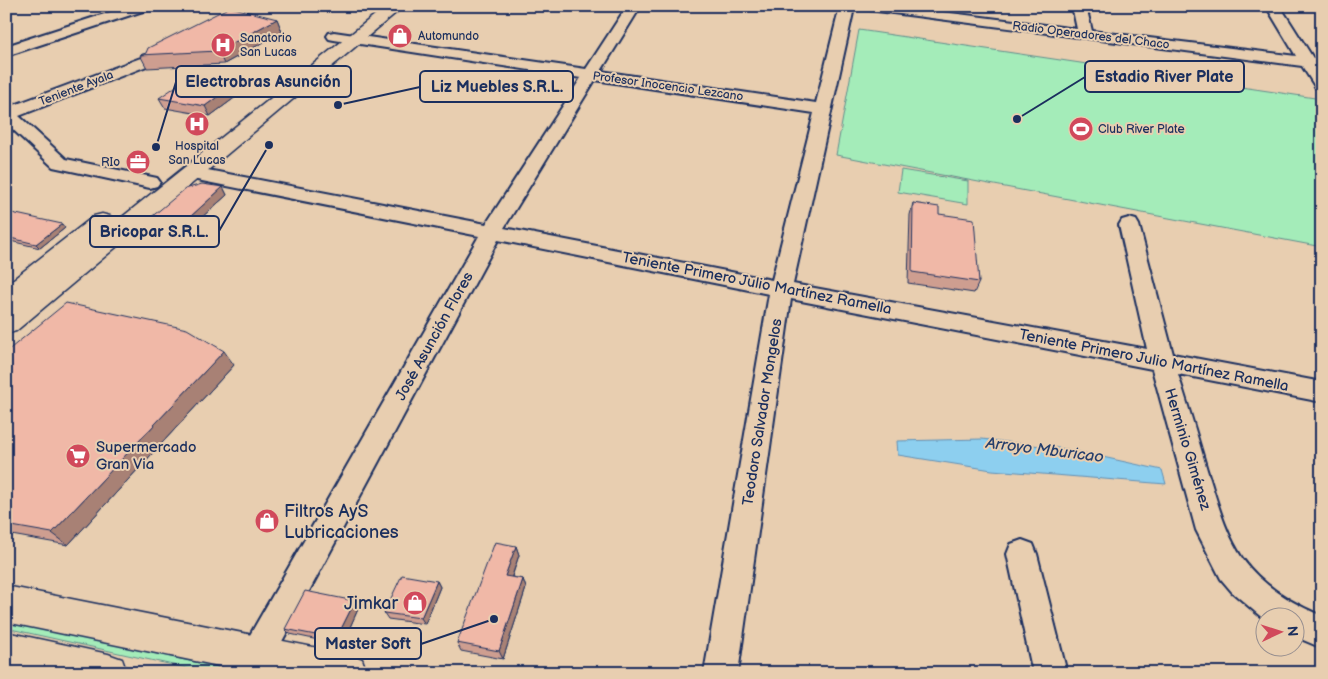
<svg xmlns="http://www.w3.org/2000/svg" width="1328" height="679" font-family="'Balsamiq Sans',sans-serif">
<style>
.green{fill:#a4ecb9;stroke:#608e8c}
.water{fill:#8dcfef;stroke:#5f8fb5}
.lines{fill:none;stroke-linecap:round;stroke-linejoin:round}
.minor-casing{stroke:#1b2f5e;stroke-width:4}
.major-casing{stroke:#1b2f5e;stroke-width:3}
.highway-casing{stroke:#1b2f5e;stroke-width:3}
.minor{fill:#e8ceb0;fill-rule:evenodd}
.major{fill:#e8ceb0;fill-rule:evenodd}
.highway{fill:#e8ceb0;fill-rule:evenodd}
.wall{fill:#ce9e90;stroke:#1b2f5e}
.shaded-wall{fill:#a88175;stroke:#1b2f5e}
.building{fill:#f0b8a7;stroke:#1b2f5e}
.labels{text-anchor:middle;stroke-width:4;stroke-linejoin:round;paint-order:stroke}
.far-street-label{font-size:12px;fill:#1b2f5e;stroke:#e8ceb0}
.far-poi-label{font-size:12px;fill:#1b2f5e;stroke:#e8ceb0;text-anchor:start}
.street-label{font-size:15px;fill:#1b2f5e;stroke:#e8ceb0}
.poi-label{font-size:15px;fill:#1b2f5e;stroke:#e8ceb0;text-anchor:start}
.water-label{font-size:16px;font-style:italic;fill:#263f6c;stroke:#e8ceb0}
.near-poi-label{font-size:18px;fill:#1b2f5e;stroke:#e8ceb0;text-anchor:start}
.leader{fill:none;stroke:#1b2f5e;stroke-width:2}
.callout-dot{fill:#1b2f5e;stroke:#e8ceb0;stroke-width:2}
.callout{fill:#e8ceb0;stroke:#1b2f5e;stroke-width:2}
.callout-label{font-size:16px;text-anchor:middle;font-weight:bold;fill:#1b2f5e}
</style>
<rect width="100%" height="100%" fill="#e8ceb0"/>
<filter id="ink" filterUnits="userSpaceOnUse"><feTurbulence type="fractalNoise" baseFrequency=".02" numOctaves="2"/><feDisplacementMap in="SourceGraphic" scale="10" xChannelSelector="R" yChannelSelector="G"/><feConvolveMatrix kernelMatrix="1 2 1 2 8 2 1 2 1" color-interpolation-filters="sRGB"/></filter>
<g filter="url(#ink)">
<path class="green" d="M859 30 1315 98 1322 110V247L836 155Z
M901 170 968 181V204L898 192Z
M6 621 217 667 218 668 216 673H209L6 628Z"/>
<path class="water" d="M982 439 1066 449 1162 470 1166 484 992 470 898 455 897 441Z"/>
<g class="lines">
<defs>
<path id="minor" d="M129 6H151L149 9 6 56V46Z
M627 6H641L601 71 816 103 840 6H895L1077 29 1072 6H1086L1092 31 1296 56 1266 6H1280L1313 58 1322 59V69L1320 68 1322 72V90L1316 88 1302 66 854 8 793 284 1147 349 1119 225 1122 220 1129 218 1136 220 1139 225 1173 354 1322 382V402L1178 374C1188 406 1198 438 1207 470 1217 500 1224 531 1242 558 1261 585 1293 604 1322 616V648L1296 637V616H1266V621L1232 592 1221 579 1196 530 1152 369 791 299 738 673H704L769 294 498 240 265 673H230L235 661 479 236 192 179 185 177 183 173 185 169 192 167 486 224 581 78 334 40 329 39 327 36 329 33 334 32 586 69ZM595 80 814 113 772 280 504 228Z
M146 56 152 58 154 61 152 64 19 116 66 159 157 178 160 182 157 186 150 188 53 167 6 123V108Z
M1022 540 1033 544 1037 554 1067 673H1033L1007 554 1011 544Z"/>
<path id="major" d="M6 586 348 654 362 659 367 673H253L6 622Z
M6 632 108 654 122 659 127 673H19L6 670Z"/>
<path id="highway" d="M386 6H404L16 331 6 334V309L8 308H6V285L94 216 102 214 110 216 114 221 111 226Z"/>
</defs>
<use href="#minor" class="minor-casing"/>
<use href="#major" class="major-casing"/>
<use href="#highway" class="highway-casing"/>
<use href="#minor" class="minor"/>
<use href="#major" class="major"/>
<use href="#highway" class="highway"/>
</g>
<path class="wall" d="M277 19 282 32 224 64 147 68 140 55Z
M247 75 252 85 210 116 165 108 159 98Z
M223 187 227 195 184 233 154 227 149 219Z
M913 203 939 214 979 282 974 293 908 283 910 215Z
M6 213 65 228 40 248 6 240Z
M6 352 234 365 68 545 6 534Z
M516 546 519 555 512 577 523 579 526 588 503 659 461 651 457 643Z
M437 581 440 587 425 624 388 619 384 613Z
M359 607 342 645 290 634 285 629Z"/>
<path class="shaded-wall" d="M277 19 282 32 224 64 218 51Z
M247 75 252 85 210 116 205 106Z
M223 187 227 195 184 233 180 226Z
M62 224 65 228 40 248 36 244Z
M224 351 234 365 68 545 52 533Z
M516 546 519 555 509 585 505 576Z
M523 579 526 588 503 659 499 651Z
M437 581 440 587 425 624 421 618Z
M355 601 359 607 342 645 336 639Z"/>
<path class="building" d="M230 7 277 19 218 51 140 55 146 53 148 48Z
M203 68 247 75 205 106 159 98Z
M202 184 223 187 180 226 149 219 185 189Z
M913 203 939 207V214L974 219 979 282 912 272Z
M7 212 62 224 36 244 6 237V213Z
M66 303 187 329 224 351 52 533 6 525V352Z
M495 542 516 546 505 576 523 579 499 651 457 643Z
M402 575 437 581 421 618 384 613Z
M305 591 355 601 336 639 285 629Z"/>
</g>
<defs>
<symbol id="shop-disc" viewBox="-11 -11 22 22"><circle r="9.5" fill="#d1495b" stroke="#e8ceb0"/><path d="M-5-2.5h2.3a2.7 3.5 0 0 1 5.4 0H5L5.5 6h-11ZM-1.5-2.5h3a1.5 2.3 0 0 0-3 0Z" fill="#fff"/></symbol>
<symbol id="hospital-disc" viewBox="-11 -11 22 22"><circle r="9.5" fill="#d1495b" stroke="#e8ceb0"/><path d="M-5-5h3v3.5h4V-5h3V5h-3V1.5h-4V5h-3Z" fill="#fff"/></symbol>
<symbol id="stadium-disc" viewBox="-11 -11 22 22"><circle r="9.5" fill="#d1495b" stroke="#e8ceb0"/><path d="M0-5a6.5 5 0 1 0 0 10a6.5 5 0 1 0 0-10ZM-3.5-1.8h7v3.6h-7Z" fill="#fff"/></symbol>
<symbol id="office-disc" viewBox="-11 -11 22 22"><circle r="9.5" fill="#d1495b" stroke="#e8ceb0"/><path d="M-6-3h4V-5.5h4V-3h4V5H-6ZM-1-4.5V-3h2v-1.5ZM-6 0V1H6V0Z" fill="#fff"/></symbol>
<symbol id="supermarket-disc" viewBox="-11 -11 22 22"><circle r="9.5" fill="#d1495b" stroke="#e8ceb0"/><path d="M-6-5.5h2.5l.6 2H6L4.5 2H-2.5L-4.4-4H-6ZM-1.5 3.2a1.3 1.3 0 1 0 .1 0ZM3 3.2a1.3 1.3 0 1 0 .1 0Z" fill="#fff"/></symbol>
</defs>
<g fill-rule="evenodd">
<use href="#shop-disc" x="386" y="22" width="28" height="28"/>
<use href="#hospital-disc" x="209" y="31" width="28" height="28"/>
<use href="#hospital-disc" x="183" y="110" width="28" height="28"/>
<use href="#stadium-disc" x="1067" y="115" width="28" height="28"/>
<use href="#office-disc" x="124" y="148" width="28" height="28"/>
<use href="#supermarket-disc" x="64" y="442" width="28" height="28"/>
<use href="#shop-disc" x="253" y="507" width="28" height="28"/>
<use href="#shop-disc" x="401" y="589" width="28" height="28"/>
</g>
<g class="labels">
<g class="far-street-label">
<text transform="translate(1091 35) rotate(7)" y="4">Radio Operadores del Chaco</text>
<text transform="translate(668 86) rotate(8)" y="4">Profesor Inocencio Lezcano</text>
<text transform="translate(76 88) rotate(-21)" y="4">Teniente Ayala</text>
</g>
<g class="far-poi-label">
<text x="418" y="40">Automundo</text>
<text x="240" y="42">Sanatorio<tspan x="240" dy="14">San Lucas</tspan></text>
<text x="1098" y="133">Club River Plate</text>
<text x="197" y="150" text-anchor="middle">Hospital<tspan x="197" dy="14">San Lucas</tspan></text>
<text x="120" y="166" text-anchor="end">RIo</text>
</g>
<g class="street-label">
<text transform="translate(757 283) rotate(11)" y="5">Teniente Primero Julio Martínez Ramella</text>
<text transform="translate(434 336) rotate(-61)" y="5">José Asunción Flores</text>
<text transform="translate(1154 360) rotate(11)" y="5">Teniente Primero Julio Martínez Ramella</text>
<text transform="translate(762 412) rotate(-81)" y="5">Teodoro Salvador Mongelos</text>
<text transform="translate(1188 449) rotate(73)" y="5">Herminio Giménez</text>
</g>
<g class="poi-label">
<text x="96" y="452">Supermercado<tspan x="96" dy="17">Gran Via</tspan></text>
</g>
<g class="water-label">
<text transform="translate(1045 449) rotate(7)" y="6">Arroyo Mburicao</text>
</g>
<g class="near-poi-label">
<text x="284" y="517">Filtros AyS<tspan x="284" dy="21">Lubricaciones</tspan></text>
<text x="398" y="609" text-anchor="end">Jimkar</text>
</g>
</g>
<path class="leader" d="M1017 119L1085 77M156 147L176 82M338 105L420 87M269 145L219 231M494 619L421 644"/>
<g class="callout-dot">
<circle cx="1017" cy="119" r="5"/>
<circle cx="156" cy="147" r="5"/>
<circle cx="338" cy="105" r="5"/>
<circle cx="269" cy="145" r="5"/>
<circle cx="494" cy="619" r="5"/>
</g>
<g class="callout">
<rect x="1085" y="61" width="159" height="31" rx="5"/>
<rect x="176" y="66" width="175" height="31" rx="5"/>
<rect x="420" y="71" width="153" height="31" rx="5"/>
<rect x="90" y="216" width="129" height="31" rx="5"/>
<rect x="315" y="628" width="106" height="31" rx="5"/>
</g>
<g class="callout-label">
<text x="1164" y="82">Estadio River Plate</text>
<text x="263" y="87">Electrobras Asunción</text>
<text x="497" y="92">Liz Muebles S.R.L.</text>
<text x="154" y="237">Bricopar S.R.L.</text>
<text x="368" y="649">Master Soft</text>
</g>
<rect width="1328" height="679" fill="none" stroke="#e8ceb0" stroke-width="25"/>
<rect x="12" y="12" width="1303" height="654" fill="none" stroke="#1b2f5e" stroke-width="2" filter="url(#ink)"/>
<g transform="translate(1280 632) rotate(86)"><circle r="24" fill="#e8ceb0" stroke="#968e8f"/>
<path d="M0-4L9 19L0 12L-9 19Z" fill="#d1495b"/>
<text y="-8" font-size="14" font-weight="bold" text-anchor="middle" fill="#1b2f5e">N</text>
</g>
</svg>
